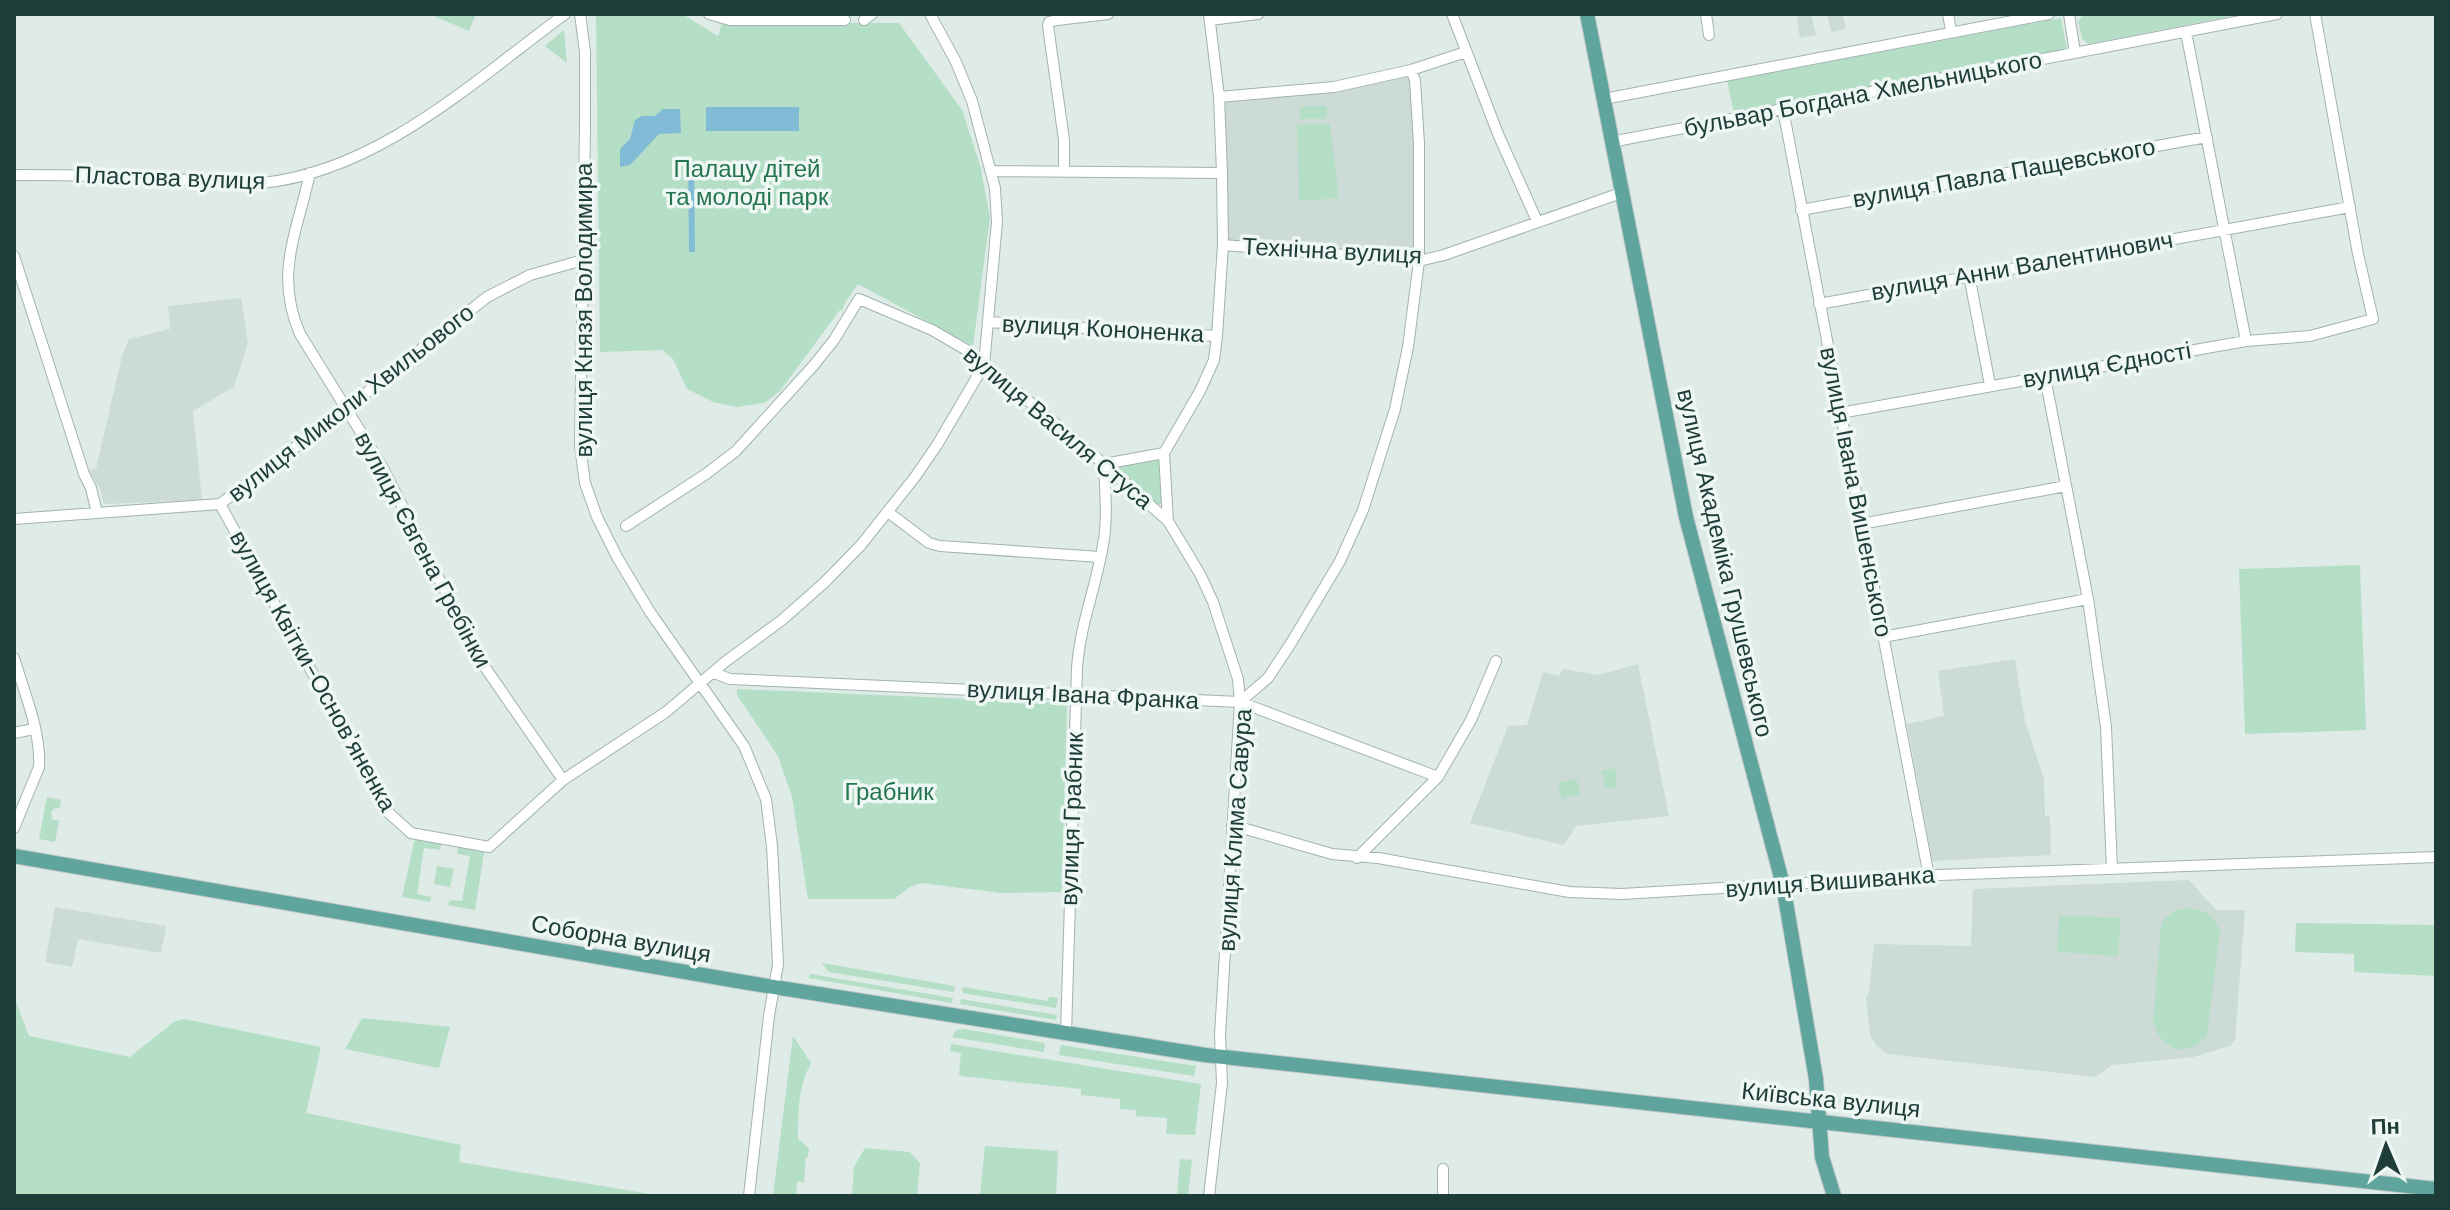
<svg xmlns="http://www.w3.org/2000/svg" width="2450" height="1210" font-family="'DM Sans',sans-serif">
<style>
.built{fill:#ccdbd6}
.green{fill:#b5dec6}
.water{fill:#81bbd5}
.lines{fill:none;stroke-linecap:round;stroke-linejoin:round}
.minor-casing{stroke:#a1b3af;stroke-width:12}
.major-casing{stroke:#c0c8c7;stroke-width:16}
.minor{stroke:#fff;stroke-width:10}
.major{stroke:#5fa49d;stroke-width:14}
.labels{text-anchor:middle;stroke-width:7;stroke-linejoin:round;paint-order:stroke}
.street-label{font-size:24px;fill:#1e3c38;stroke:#eef7f4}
.park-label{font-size:24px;fill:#257551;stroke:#eef7f4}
</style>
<rect width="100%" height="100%" fill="#deebe7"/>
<path class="built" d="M1796 14H1811L1816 35 1800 38Z
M1827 14H1843L1846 29 1831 32Z
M1411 70 1419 261 1223 245 1219 97 1278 93Z
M241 298 248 343 234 387 193 411 202 500 107 504 103 502 101 491 89 470 96 469 122 356 129 339 170 329 168 306Z
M2015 659 2025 721 2044 779 2045 816H2050L2051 855 1932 861 1907 724 1944 716 1938 671Z
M1638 664 1669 816 1576 826 1564 845 1470 823 1508 726 1527 725 1543 672 1559 676 1563 669 1598 675Z
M2189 880 2216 910H2245L2235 1040 2230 1046 2193 1057 2112 1065 2096 1077 1887 1054 1876 1045 1870 1035 1866 998 1869 992 1874 944 1971 946 1973 889Z
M55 907 166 926 161 953 78 939 72 967 45 962Z"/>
<path class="green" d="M429 14H476L469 31Z
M596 14H682L718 36 722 23H899L962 110 980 165 990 217 973 346 858 284 844 304 843 309 839 311 780 391 764 403 737 407 713 402 687 389 673 359 662 350 600 352Z
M2092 14H2242L2088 44 2082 38 2078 21 2083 16Z
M2061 18 2067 49 1734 113 1727 81Z
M564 30 567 63 545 46Z
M1300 106H1327V119H1300Z
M1330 124 1339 198 1299 201 1297 125Z
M1155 459 1161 462 1162 503 1158 505 1119 469 1120 466Z
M2360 565 2366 730 2245 734 2239 569Z
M737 689 1067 703 1062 892 1002 893 921 883 910 887 894 899H808L792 797 778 756 737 695Z
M1615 768 1617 787 1606 789 1601 771Z
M1576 778 1581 794 1562 799 1558 783Z
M47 797 61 800 60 808H55L51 812 52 819 59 821 55 842 39 839Z
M419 838 442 841 440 850 424 848 417 894 431 897 430 902 402 897 414 842Z
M459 844 483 850 484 853 475 910 447 905 451 900 462 901 470 856 457 854Z
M437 866 454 869 450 887 434 884Z
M2188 908C2206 911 2213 913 2220 931L2207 1036C2186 1059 2163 1051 2153 1023L2161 925C2167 913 2175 910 2188 908Z
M2059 915 2121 918 2118 956 2057 952Z
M2296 923 2436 925V976L2354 972V954L2295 952Z
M822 963 955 986 954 992 829 972Z
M810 974 953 998 952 1003 809 978Z
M963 987 1048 1001 1049 997 1058 998 1056 1008 962 993Z
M14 997 29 1036 130 1057 174 1022 184 1019 321 1047 306 1113 461 1145 459 1162 662 1196H14Z
M961 999 1057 1015 1056 1020 960 1004Z
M362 1018 450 1027 439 1068 345 1049Z
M964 1029 1045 1043 1044 1052 952 1037 956 1030Z
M793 1036 811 1063C797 1090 799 1110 798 1139L809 1148 808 1157H806L804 1182H797L796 1196H773Z
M951 1044 1201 1084 1195 1135 1166 1134 1167 1118 1136 1116V1110L1120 1109V1099L1081 1095V1089L961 1076 959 1074 961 1053 950 1051Z
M1061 1045 1196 1066 1194 1076 1059 1055Z
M985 1146 1058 1151 1056 1196 1032 1194V1196H980Z
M865 1148 910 1152 920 1163 917 1196H852L854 1167Z
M1180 1159 1192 1160 1188 1196H1177Z"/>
<path class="water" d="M706 107H799V131H706Z
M663 109H680L681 133 659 134 630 165 620 167V149L630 139 635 120 642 116H655Z
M688 161H694L695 252H689Z"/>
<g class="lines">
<defs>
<path id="minor" d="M580 14 585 52V126L580 446 585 483 597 517 617 557 650 612 744 746 766 799 772 846 778 964 769 1016 749 1196
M709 14 730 20H845
M1452 14 1498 134 1537 221
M1706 14 1709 35
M1948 14 1951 31
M2069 14 2075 53
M864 20 872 14
M1210 20 1258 14
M2186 32 2246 341
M1219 97 1334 87 1411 70 1466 52
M1604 99 2049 14
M1783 109 1927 866V876
M1611 142 2277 14
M992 171 1222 173
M1064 171V140L1048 26 1049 22 1057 20 1108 14
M310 173C297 233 274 274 300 334L383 468 480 660 563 780
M14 175C63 175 111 175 159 178 193 179 229 187 262 183 379 171 475 80 565 14
M1801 210 2207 137
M1223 245 1419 261 1444 255 1621 193
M14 256 84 474 91 488 97 513
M1969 275 1990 385
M1819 304 2350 207
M988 322 1217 336
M2045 377 2088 599 2106 727 2112 869
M1840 413 2246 341 2310 336 2373 319 2358 254 2315 14
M1104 464 1164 453
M220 504 389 813 411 833 489 847 563 780 666 712 725 662 782 620 825 582 861 545 915 477 937 445 984 365 997 222 995 188 972 101 956 62 930 14
M888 512 929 543 940 546 1100 557
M14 519 220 504 346 409 487 297 530 275 583 260
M1861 524 2066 486
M626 526 706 474 736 451 814 365 834 340 859 299 932 330 970 352 1104 464 1168 521
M1883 637 2088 599
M14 658C24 692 41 731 39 767L14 828
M714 673 730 679 1240 702 1438 777
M1240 702 1268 678 1291 643 1340 561 1363 510 1395 409 1408 347 1419 261V144L1415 80 1411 70
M14 733 34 729
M1232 825 1332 854 1378 858 1569 892 1622 894 1939 875 2436 857
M1357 858 1438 777 1471 720 1496 661
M1066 1034 1077 668C1080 625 1096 587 1103 545 1108 519 1105 491 1104 464
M1209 1196 1222 1083 1220 1035 1240 702 1238 679 1213 602 1200 574 1168 521 1164 453 1200 391 1214 360 1217 336 1223 245 1222 173 1219 97 1209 14
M1443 1196V1169"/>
<path id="major" d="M1587 14 1686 517 1783 885 1816 1079 1822 1157 1834 1196
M14 856 749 983 1205 1055 2436 1189"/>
</defs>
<use href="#minor" class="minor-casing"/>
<use href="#major" class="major-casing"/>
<use href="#minor" class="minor"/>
<use href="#major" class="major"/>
</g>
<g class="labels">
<g class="street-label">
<text transform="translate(1863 94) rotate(-11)" y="8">бульвар Богдана Хмельницького</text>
<text transform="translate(2004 173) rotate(-10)" y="8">вулиця Павла Пащевського</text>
<text transform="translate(170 178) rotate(2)" y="8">Пластова вулиця</text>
<text transform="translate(1332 251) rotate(3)" y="8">Технічна вулиця</text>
<text transform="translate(2022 266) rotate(-10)" y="8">вулиця Анни Валентинович</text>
<text transform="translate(584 310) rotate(-90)" y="8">вулиця Князя Володимира</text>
<text transform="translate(1103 329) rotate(3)" y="8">вулиця Кононенка</text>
<text transform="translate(2107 365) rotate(-10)" y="8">вулиця Єдності</text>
<text transform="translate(351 403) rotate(-38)" y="8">вулиця Миколи Хвильового</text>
<text transform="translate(1058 428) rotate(40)" y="8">вулиця Василя Стуса</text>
<text transform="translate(1856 492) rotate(79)" y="8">вулиця Івана Вишенського</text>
<text transform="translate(423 550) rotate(62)" y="8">вулиця Євгена Гребінки</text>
<text transform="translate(1725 563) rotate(77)" y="8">вулиця Академіка Грушевського</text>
<text transform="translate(313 671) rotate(61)" y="8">вулиця Квітки-Основʼяненка</text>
<text transform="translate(1083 695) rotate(3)" y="8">вулиця Івана Франка</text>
<text transform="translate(1072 819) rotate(-88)" y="8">вулиця Грабник</text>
<text transform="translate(1235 830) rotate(-86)" y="8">вулиця Клима Савура</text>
<text transform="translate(1830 882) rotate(-4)" y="8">вулиця Вишиванка</text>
<text transform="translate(621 939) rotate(10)" y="8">Соборна вулиця</text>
<text transform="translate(1831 1100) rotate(6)" y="8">Київська вулиця</text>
</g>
<g class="park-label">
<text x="747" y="177">Палацу дітей<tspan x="747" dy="28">та молоді парк</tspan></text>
<text x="889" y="800">Грабник</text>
</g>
</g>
<rect width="2450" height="1210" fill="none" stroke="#1e3c38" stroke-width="32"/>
<g transform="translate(2386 1146) rotate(358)" stroke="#eef7f4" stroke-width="6" paint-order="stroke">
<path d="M0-6L14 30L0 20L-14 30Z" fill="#1e3c38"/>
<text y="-12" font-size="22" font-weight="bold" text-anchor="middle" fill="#1e3c38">Пн</text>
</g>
</svg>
